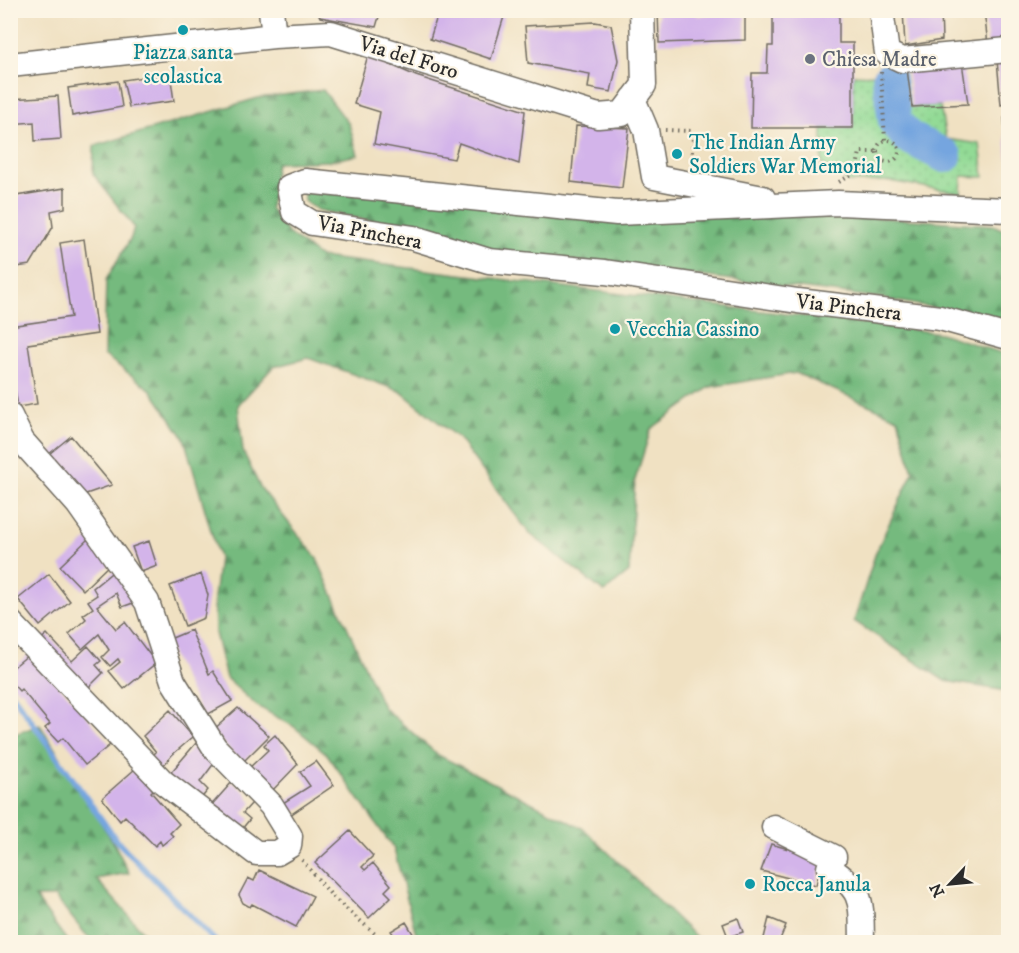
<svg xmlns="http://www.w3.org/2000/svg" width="1019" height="953" font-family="'IM FELL DW Pica',serif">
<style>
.grass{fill:url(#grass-dots);stroke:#5e8260;stroke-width:1.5}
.forest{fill:url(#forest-firs);stroke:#507254;stroke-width:1.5}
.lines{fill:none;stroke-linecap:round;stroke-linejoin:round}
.stream{stroke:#74a5df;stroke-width:6}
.river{stroke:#74a5df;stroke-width:34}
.building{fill:#d3b4ea}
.minor-casing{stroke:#706b60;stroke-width:27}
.path{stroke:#706b60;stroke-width:4;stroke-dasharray:1.5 4.5;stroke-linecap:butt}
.minor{stroke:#fff;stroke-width:24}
.culture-dot{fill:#0f9aa8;stroke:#fcf5e5;stroke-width:2}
.worship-dot{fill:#6b7280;stroke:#fcf5e5;stroke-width:2}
.labels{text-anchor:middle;stroke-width:4.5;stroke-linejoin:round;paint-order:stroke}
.culture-label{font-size:21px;fill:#0d838f;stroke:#fcf5e5;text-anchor:start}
.street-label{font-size:21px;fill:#2b2b2b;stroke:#fcf5e5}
.worship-label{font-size:21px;fill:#5b616d;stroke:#fcf5e5;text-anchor:start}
</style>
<defs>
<pattern id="grass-dots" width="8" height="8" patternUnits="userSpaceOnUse" patternTransform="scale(1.5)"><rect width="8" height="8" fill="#92da95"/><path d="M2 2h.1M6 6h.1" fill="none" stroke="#7ebb81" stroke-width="1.8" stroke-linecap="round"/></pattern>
<pattern id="forest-firs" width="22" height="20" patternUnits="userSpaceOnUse" patternTransform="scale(1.5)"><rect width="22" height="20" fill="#75ba7e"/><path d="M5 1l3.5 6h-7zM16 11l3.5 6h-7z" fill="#609767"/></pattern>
</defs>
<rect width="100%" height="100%" fill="#fcf5e5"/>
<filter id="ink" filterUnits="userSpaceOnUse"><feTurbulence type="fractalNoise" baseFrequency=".0167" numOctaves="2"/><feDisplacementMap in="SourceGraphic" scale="12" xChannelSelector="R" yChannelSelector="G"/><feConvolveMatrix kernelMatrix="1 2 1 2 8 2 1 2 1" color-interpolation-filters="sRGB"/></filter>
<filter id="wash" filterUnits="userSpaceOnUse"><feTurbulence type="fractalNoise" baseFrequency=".008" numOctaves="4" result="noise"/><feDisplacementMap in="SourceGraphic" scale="24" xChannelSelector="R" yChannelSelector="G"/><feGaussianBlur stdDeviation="1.35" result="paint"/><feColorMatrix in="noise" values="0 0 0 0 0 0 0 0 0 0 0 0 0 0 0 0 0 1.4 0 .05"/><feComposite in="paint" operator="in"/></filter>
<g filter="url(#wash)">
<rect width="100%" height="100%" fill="#f0e1c2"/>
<path class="grass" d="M901 73 905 107 940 106 946 139 980 144 984 177 962 176 961 193 889 181 848 182 822 164V128H853V75Z"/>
<path class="forest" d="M323 90 349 124 358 155 329 161 276 163 270 208 288 233 320 257 940 333 1008 355V691L945 681 854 621 876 552 913 472 898 418 796 373 710 387 651 429 635 480 629 572 604 592 529 533 459 439 400 391 308 358 273 367 238 405 243 451 260 487 316 557 383 707 438 755 584 829 701 942H418L394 849 327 754 293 726 257 706 226 678 215 633 214 598 219 558 184 438 151 390 104 355 106 280 131 238 134 227 93 174 94 146 258 98Z
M304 192 823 214 993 225 1008 232V329L991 318 874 297 469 248 442 236 318 210 304 201Z
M40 725 115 845 129 873 96 879 152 942H92L55 897H35L68 942H11V827L13 828 11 743 15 734Z"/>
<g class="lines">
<path class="stream" d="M10 691 116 840 216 942"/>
<path class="river" d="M889 79 895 122 908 137 945 156"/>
</g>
<g id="blocks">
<path class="building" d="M317 10H381L376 27 320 17Z
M439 10H506L491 59 430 39Z
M658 10H697V16L745 12V40L659 43Z
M773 10H839V43H853V128H751L752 73H767L768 46H773Z
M903 10H941L942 40 905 46Z
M984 10H1008V42L988 45Z
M595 22 611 25 618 60 611 92 588 88 590 74 528 63 525 26Z
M368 55 416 76 525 111 519 164 459 143 454 159 374 144 380 112 354 104Z
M1008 58V103L1001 105 997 60Z
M962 62 968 104 912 107 907 69Z
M170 73 174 101 129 107 123 80Z
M118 81 122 107 72 116 68 88Z
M58 96 61 139 35 141 34 122 10 124V99Z
M1004 118H1008V159H1007Z
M576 126 629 128 622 188 571 182Z
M65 188V208L51 211 53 227 30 265 10 268V197Z
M84 239 97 334 28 344 37 404 18 407 10 360V326L71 317 60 243Z
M71 436 112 485 83 495 71 478 69 480 49 454Z
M88 539 111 563 83 590 60 566Z
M149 541 157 566 141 572 132 547Z
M115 570 133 603 122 607 116 593 97 606 116 629 125 622 156 663 124 689 109 671 120 662 118 659 110 666 102 657 109 650 99 634 82 649 69 634 86 619 83 615 93 608 88 601 97 595 93 588Z
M49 574 70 601 40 626 18 599Z
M201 574 208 595 204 618 185 626 170 586Z
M191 630 209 674 213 671 232 701 203 717 165 641Z
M47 634 72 661 88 646 101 661 96 665 103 673 82 694 35 645Z
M10 635 19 644 10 653Z
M28 655 75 702 110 745 85 765 63 738 58 742 45 728 50 724 21 689 19 691 10 681V670Z
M238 708 269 736 242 763 212 731Z
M170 710 193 737 172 755 159 771 149 759 156 752 143 736Z
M275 735 298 764 269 794 247 770 268 750 264 745Z
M197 742 215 762 200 782 208 790 199 801 166 778Z
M316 761 334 785 290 815 278 806 310 786 300 772Z
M135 769 153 790 151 792 179 824 170 833 173 836 162 845 160 841 155 846 125 816 120 821 102 798Z
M232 782 245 792 252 803 243 813 250 819 237 835 208 809Z
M350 831 373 856 362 867 365 870 373 863 391 885 385 891 391 897 369 918 315 863Z
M771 844 823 859 816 885 761 871Z
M259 870 313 896 296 927 252 904 250 907 243 903 239 895 248 878 254 881Z
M738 918 743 932 728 937 723 924Z
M769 918 786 925 779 942H763Z
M406 922 415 937 407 942H399L391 931Z"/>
</g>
</g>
<g filter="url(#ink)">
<use href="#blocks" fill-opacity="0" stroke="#706b60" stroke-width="1.5"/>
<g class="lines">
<defs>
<path id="minor" d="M271 10 274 36
M881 10 887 53 902 60 1008 50
M10 65 274 36 331 33 598 116 622 114 644 85 642 10
M633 99 646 130 654 177 763 198
M1008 210 838 203 617 213 305 181 289 187 294 212 312 223 414 238 489 261 605 272 798 301 940 318 1008 337
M10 416 22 441 78 504 147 602 173 681 215 748 271 805 290 836 289 846 277 853H256L163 782 10 622
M774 827 834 857 829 868C865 891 861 902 862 942"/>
</defs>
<use href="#minor" class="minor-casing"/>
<path class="path" d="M881 72 885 140
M665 130 693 131 692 164
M877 151a11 11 0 1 1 22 0a11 11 0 1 1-22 0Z
M709 164 720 165 723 168
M839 182 856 172 860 152H876
M302 860 332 896 384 942"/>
<use href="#minor" class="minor"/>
</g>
</g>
<g class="culture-dot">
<circle cx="183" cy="30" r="6"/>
<circle cx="677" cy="154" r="6"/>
<circle cx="615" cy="329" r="6"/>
<circle cx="750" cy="884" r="6"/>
</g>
<circle class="worship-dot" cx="810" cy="59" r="6"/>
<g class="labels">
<g class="culture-label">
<text x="183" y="59" text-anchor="middle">Piazza santa<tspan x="183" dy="24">scolastica</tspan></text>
<text x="689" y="149">The Indian Army<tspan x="689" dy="24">Soldiers War Memorial</tspan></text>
<text x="627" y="336">Vecchia Cassino</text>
<text x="762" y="891">Rocca Janula</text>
</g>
<g class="street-label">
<text transform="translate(409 57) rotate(17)" y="7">Via del Foro</text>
<text transform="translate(370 232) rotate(11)" y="7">Via Pinchera</text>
<text transform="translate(849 307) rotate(7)" y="7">Via Pinchera</text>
</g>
<g class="worship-label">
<text x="822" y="66">Chiesa Madre</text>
</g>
</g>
<rect width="1019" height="953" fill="none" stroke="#fcf5e5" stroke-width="36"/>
<g transform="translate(950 884) rotate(244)" stroke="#fcf5e5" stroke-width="4.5" paint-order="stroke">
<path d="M0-4.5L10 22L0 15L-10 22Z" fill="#2b2b2b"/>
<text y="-9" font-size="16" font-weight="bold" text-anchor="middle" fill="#2b2b2b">N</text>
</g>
</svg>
